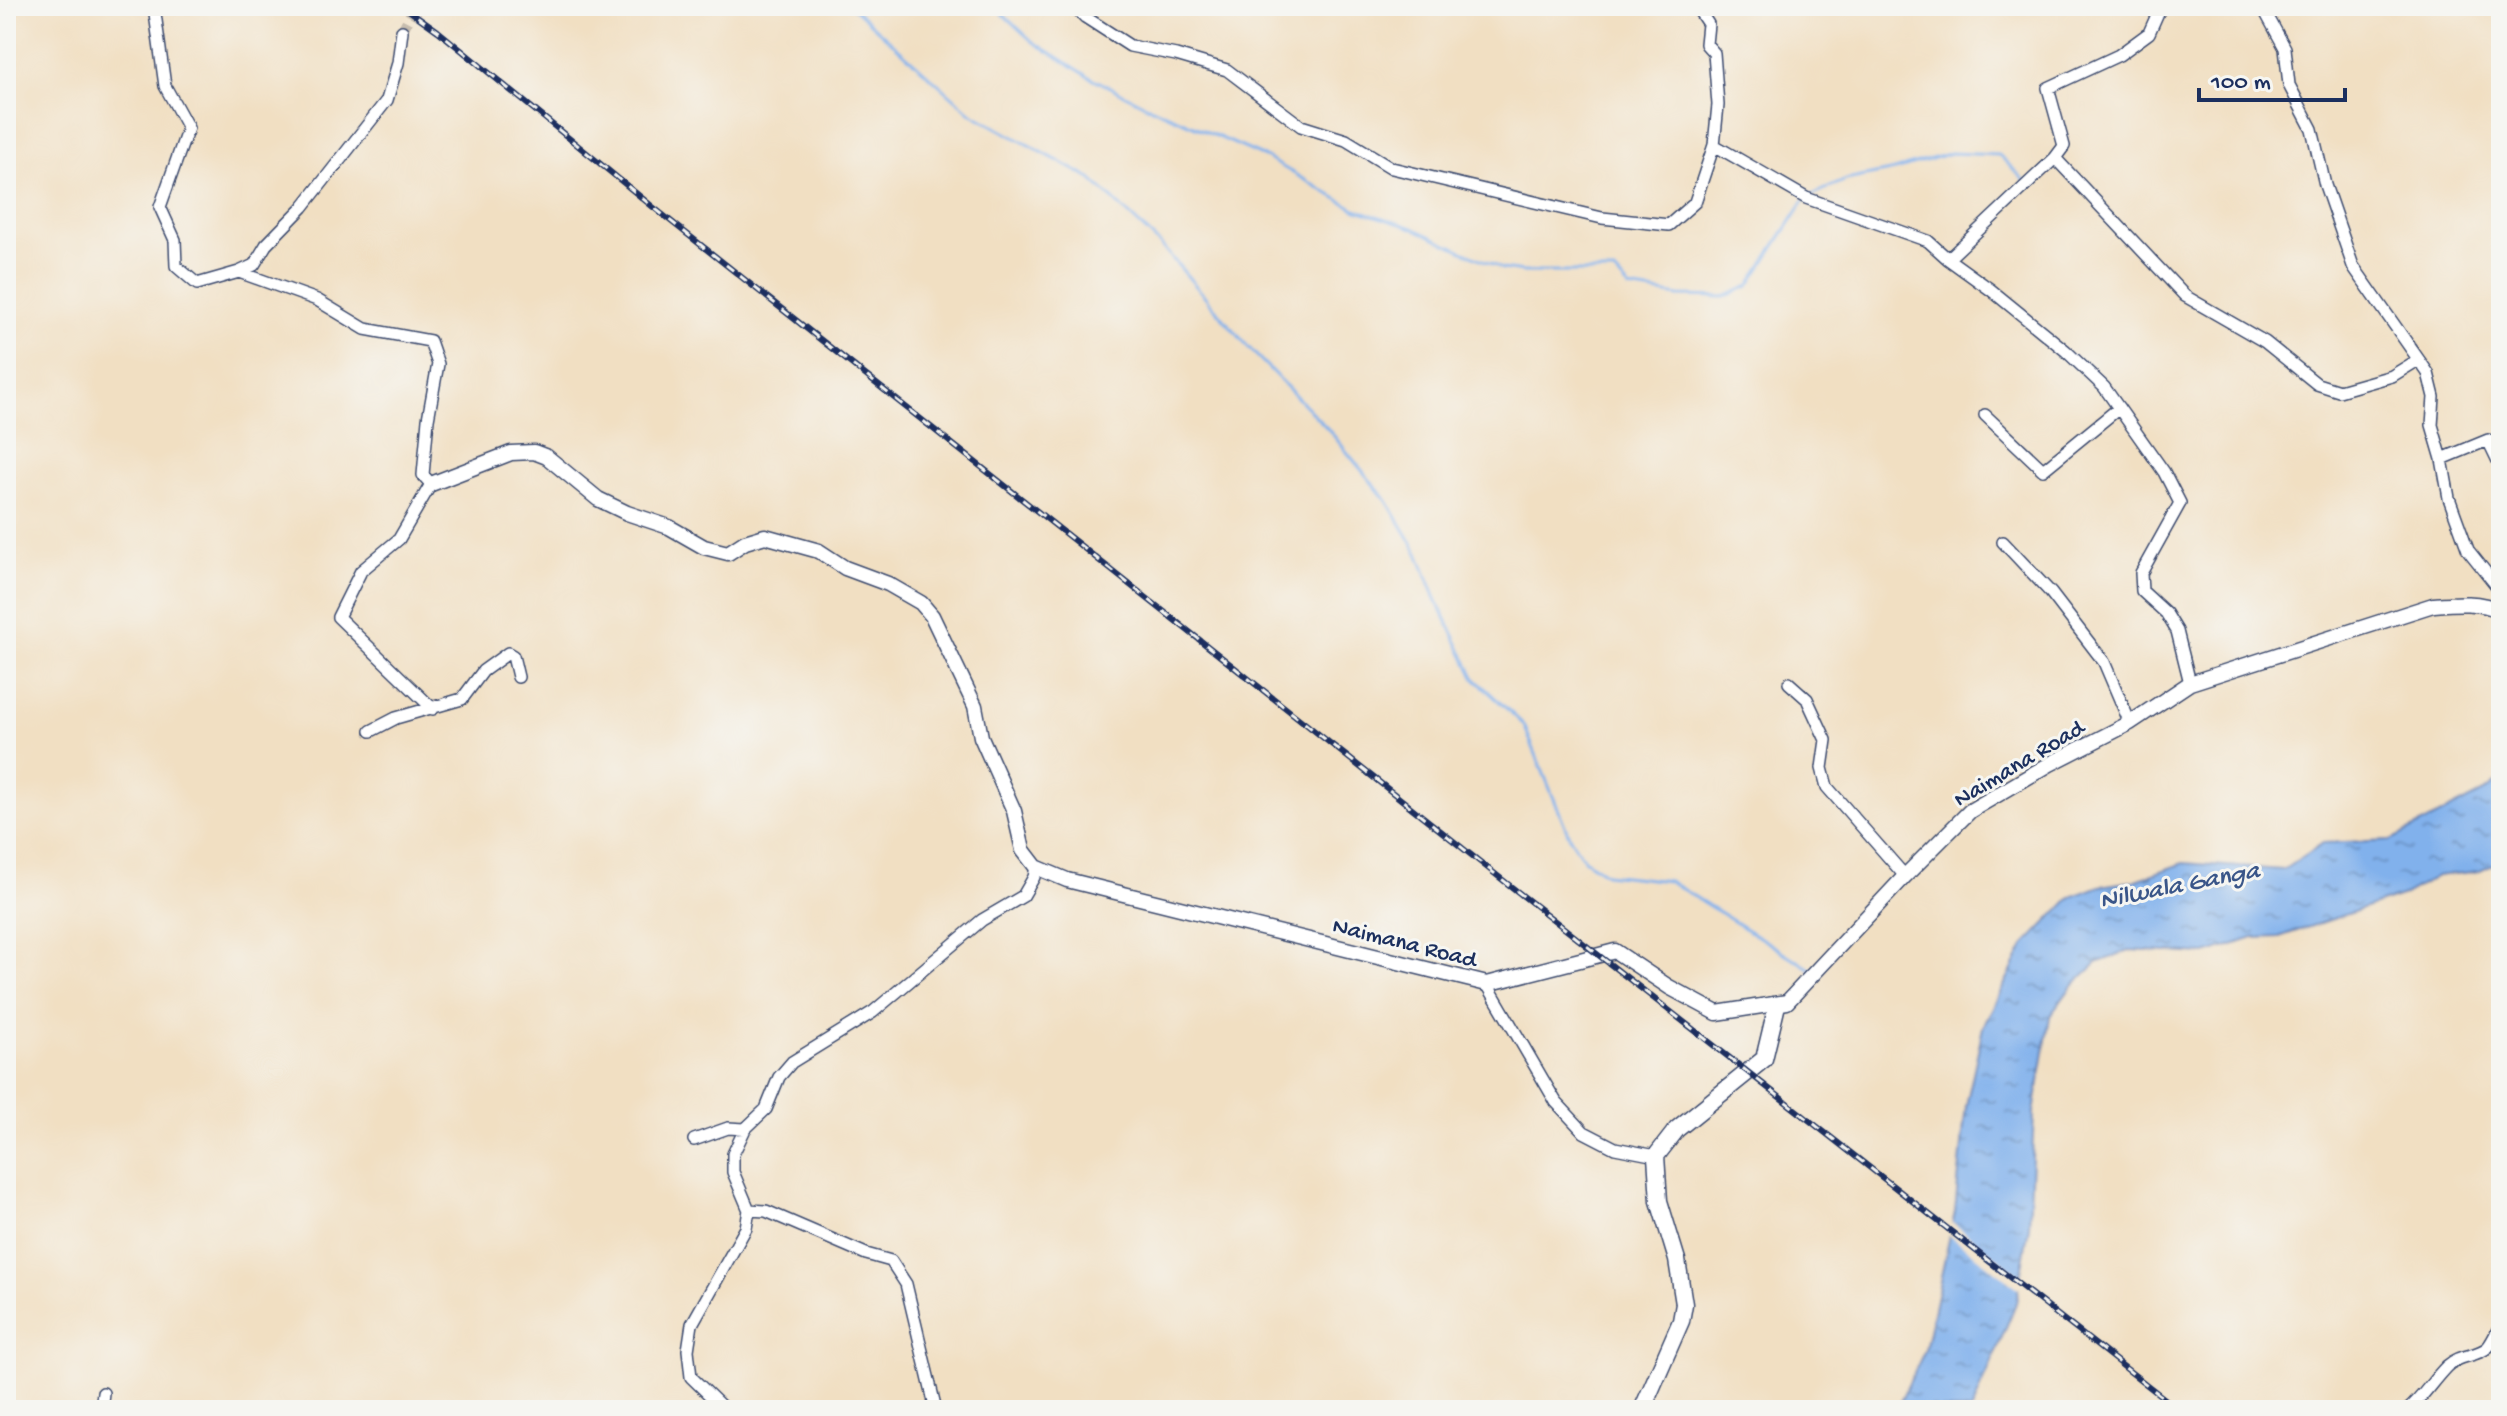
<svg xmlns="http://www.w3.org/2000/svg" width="2507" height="1416" font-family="'Gochi Hand',sans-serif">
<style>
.water{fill:url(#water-ripples);stroke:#4e70a5;stroke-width:2}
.pier{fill:#f1dfc2}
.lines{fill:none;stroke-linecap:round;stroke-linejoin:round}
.stream{stroke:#81b1ec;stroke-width:3}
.minor-tunnel{stroke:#c6bcae;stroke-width:11;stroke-dasharray:11 5.5;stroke-linecap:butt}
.minor-casing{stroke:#3b496d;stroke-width:14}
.tertiary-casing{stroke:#3b496d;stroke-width:17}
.secondary-casing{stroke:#3b496d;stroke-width:19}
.minor{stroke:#fff;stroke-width:11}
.tertiary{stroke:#fff;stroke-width:14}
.secondary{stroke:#fff;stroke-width:16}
.rail-casing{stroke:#1b2f5e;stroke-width:6}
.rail{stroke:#f6f6f2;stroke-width:3;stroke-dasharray:9;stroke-linecap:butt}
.labels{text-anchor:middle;stroke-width:6;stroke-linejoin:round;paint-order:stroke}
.street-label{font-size:24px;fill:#1b2f5e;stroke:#f6f6f2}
.water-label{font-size:26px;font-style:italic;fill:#3a5689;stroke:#f6f6f2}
</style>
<defs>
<pattern id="water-ripples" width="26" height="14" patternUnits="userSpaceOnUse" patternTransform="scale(2)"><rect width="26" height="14" fill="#81b1ec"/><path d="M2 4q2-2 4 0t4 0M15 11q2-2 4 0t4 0" fill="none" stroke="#6990c2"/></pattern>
</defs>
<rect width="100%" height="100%" fill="#f6f6f2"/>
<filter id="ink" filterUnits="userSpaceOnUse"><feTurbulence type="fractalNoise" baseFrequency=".0125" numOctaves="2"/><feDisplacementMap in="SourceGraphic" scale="16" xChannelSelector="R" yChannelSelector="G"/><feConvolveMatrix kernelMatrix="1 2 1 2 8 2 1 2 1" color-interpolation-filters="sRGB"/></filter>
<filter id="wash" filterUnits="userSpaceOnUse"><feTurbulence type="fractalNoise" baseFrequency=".006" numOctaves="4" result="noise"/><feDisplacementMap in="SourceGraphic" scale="32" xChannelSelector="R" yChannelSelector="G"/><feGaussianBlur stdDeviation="1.8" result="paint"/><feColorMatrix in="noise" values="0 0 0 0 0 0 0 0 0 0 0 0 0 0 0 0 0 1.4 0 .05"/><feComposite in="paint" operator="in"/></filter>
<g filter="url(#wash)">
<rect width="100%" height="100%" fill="#f1dfc2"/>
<path class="water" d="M2501 778V861L2480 871 2437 876 2404 895 2279 937 2253 938 2206 954 2129 950 2097 963 2072 986 2050 1016 2034 1112 2029 1226 2016 1303 1972 1410H1896L1925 1350 1955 1212 1966 1106 1983 1027 2024 946 2071 897 2100 886 2134 881 2183 863 2283 870 2323 843 2391 840 2488 790Z"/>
<path class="pier" d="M1949 1220 2024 1278 2022 1291 1946 1233Z"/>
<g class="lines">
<path class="stream" d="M851 6 972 114 1091 179 1160 244 1248 347 1329 430 1387 501 1418 553 1436 599 1475 679 1524 725 1570 838 1584 859 1606 874 1669 881 1812 970
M994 6 1032 41 1088 76 1145 105 1267 158 1355 209 1413 228 1502 269 1523 272H1615L1629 288 1679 296 1724 297 1749 286 1804 201
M1810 196 1846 180 1895 170 1951 153 1999 155 2025 181"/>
</g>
</g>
<g filter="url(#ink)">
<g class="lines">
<path class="minor-tunnel" d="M402 31 415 6"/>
<defs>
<path id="minor" d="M154 6 165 86 188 128 160 207 175 240 176 266 197 284 239 272 317 300 365 329 430 341 438 364 428 419 423 475 431 484 399 539 361 571 338 617 433 709
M1074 6 1085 17 1130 46 1176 55 1227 70 1301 126 1346 140 1392 168 1602 218 1669 225 1695 202 1714 145 1718 105 1714 53 1706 44 1708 24 1696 6
M2262 6 2285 48 2289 85 2312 129 2325 185 2353 266 2428 373 2434 397 2432 425 2442 459 2449 498 2468 550 2500 590 2501 595
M1714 145 1806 198 1928 241 1948 259 1991 290 2066 351 2104 387 2164 472 2180 503 2141 573 2142 591 2166 613 2177 631 2190 683
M2055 158 2185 296 2265 342 2317 384 2339 391 2392 376 2418 360
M1948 259 2055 158 2064 146 2048 88 2119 55 2149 33 2161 6
M239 272 254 265 266 245 303 207 387 100 398 63 402 31
M1985 415 2043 470 2119 408
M2442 459 2488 440 2501 467
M2003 542 2051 593 2104 662 2130 723
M1789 683 1807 699 1826 740 1822 768 1827 787 1905 876
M371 731 396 718 462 699 483 671 508 653 513 656 518 677
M1487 984 1556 1102 1584 1132 1615 1148 1656 1156
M694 1140 728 1128 745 1129
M749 1210 766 1211 866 1254 891 1261 906 1284 936 1410
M95 1410 102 1401 103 1393
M725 1410 691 1377 688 1350 692 1324 746 1228 749 1210 733 1172V1154L745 1129 766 1109 779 1077 792 1062 873 1012 982 920 1023 896 1034 877 1036 867
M2408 1410C2423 1397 2433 1380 2447 1366 2460 1354 2477 1357 2488 1347 2493 1341 2497 1331 2501 1324"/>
<path id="tertiary" d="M431 484 511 453 534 452 547 457 598 499 627 513 669 527 704 547 728 553 745 542 765 536 819 551 845 568 888 584 921 603 932 616 975 706 981 737 1014 811 1023 850 1036 867 1067 880 1487 984 1615 951 1669 987 1717 1013 1787 1002 1905 876 1970 811 2050 764 2130 723 2190 683 2433 605C2457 603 2479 601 2501 611"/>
<path id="secondary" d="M1642 1410 1681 1321 1684 1304 1677 1260 1659 1201 1656 1156 1677 1129 1764 1059 1777 1005"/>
</defs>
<use href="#minor" class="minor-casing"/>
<use href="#tertiary" class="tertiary-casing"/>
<use href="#secondary" class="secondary-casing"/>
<use href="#minor" class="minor"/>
<use href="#tertiary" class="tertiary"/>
<use href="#secondary" class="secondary"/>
<defs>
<path id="rail" d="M403 6 438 31 653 207 1518 892 2179 1410"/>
</defs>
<use href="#rail" class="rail-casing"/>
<use href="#rail" class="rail"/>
</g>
</g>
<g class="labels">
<g class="street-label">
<text transform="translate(2018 762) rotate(-31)" y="8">Naimana Road</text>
<text transform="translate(1405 941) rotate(14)" y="8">Naimana Road</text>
</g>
<g class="water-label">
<text transform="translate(2179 883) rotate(-11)" y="9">Nilwala Ganga</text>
</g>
</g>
<rect width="2507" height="1416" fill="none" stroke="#f6f6f2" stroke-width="32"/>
<path d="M2199 88v12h146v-12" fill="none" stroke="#1b2f5e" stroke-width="4"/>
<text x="2211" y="88" font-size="24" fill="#1b2f5e" stroke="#f6f6f2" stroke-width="6" paint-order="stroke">100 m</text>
</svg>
